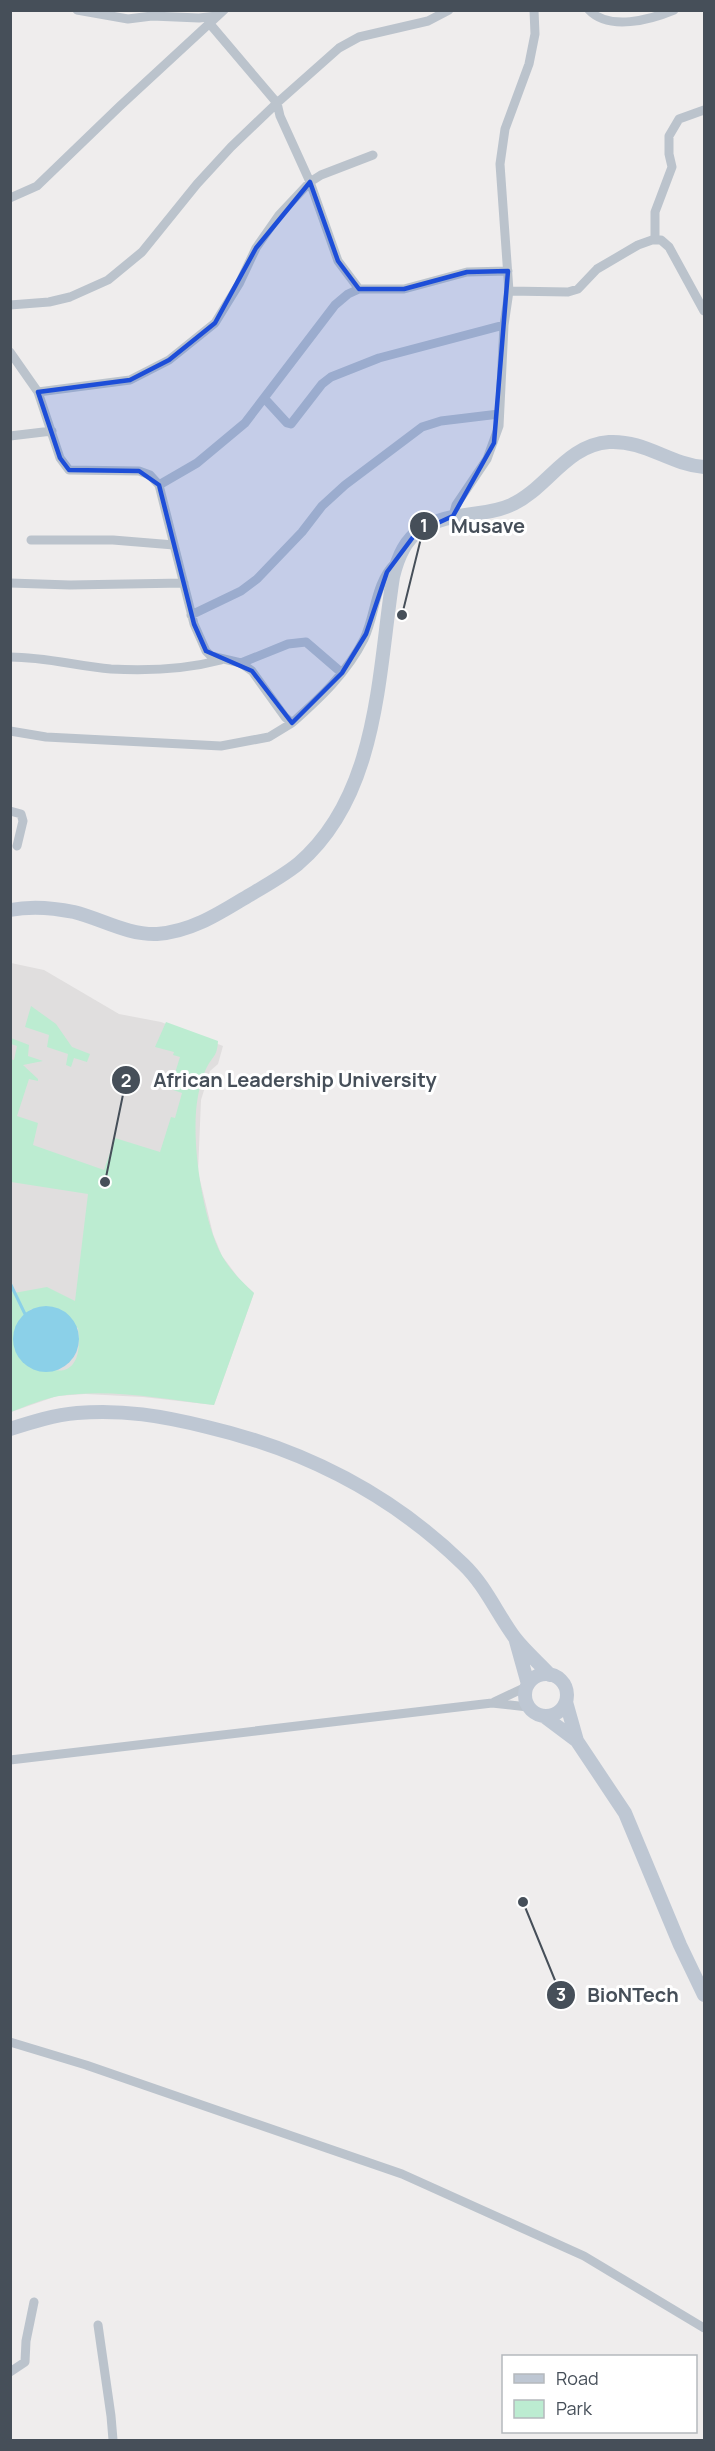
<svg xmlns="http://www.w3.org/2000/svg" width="715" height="2451" font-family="Manrope,sans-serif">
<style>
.education{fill:#e0dede}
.green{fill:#bcecd1;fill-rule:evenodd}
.water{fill:#8bd0e8}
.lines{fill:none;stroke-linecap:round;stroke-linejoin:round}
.stream{stroke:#8bd0e8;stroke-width:3}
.street{stroke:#bbc3cc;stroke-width:9}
.secondary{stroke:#bec7d3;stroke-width:14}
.marked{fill:#1d4ed8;fill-opacity:0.2;stroke:#1d4ed8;stroke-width:4.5;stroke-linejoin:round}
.leader{fill:none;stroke:#464f59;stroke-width:2}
.callout-dot{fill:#464f59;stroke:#fff;stroke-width:2}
.mark-label{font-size:18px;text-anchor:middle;font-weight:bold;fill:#fff}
.callout-label{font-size:20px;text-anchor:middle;font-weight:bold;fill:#464f59;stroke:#fff;stroke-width:6;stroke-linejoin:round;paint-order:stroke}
</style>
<rect width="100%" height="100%" fill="#efeded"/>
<path class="education" d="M11 963 44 970 119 1014 161 1022 223 1046 218 1064 210 1071 201 1100 198 1172 213 1234 222 1256 240 1280 254 1293 214 1405 143 1397 85 1394 57 1396 11 1412Z"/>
<path class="green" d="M31 1006 56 1024 72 1047 90 1054 87 1062 74 1058 71 1067 66 1065 68 1054 47 1047 49 1035 25 1027Z
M166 1022 218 1041C217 1055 215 1054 208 1065 203 1074 200 1086 198 1096 190 1137 202 1217 221 1254 229 1269 242 1282 254 1293L214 1405C163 1399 110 1388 59 1396 43 1399 26 1406 11 1412L10 1283 14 1293 47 1287 75 1301 88 1194 11 1182 10 1059 14 1060 17 1046 11 1044V1038L29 1045 28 1056 43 1061 23 1065 38 1079V1081L29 1079 17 1116 38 1123 33 1145 104 1170 115 1138 160 1152 171 1117 175 1118 182 1093 170 1089 180 1057 173 1055 174 1052 155 1047ZM31 1309 78 1328C89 1409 0 1358 31 1309Z"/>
<path class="water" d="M13 1339a33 33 0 1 1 66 0a33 33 0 1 1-66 0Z"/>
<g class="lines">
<path class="stream" d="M10 1283 25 1314"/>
<path class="street" d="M77 10 128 19 152 16 199 18 217 16
M589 10C609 31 650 20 674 10
M210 24 277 103 280 116 310 182 338 261 359 289
M10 198 37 186 120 106 224 10
M652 240 655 238V212L672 167 669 154V136L679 119 704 110
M509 291 568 292 578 289 597 269 638 245 652 240H661L669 247 704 311
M10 305 49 302 70 297 108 280 142 252 197 184 231 147 277 103 339 48 359 37 428 21 449 10
M10 352 38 392 60 458 69 470 139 471 150 475 159 485 194 624 206 651 211 656 241 663 252 671 285 717 292 723C320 698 347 673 364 639 376 614 374 584 395 563
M38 392 130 380 169 360 215 323 239 284 256 248 279 215 310 182 321 175 373 155
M265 399 287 423 291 424 322 384 331 377 379 358 504 325
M10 436 52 431
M159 485 197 463 245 423 335 305 348 294 359 289H404L467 272 508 271
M453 516 456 505 487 459 499 426 504 325 509 291 500 164 505 129 529 64 535 34 534 10
M31 540H113L174 545
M10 583 70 585 184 583
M191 615 241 591 257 579 302 532 322 506 345 485 422 427 441 421 499 414
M10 657C45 657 77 666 111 669 147 671 187 669 221 660
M241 663 288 644 306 642 342 673
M10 731 46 737 221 746 269 737 292 723
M10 811 21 814 23 821 17 846
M494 1702 526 1687
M10 1760 492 1703 528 1707
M10 2042 86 2065 402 2174 584 2256 704 2328
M98 2325 111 2416 113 2440
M10 2372 25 2362 26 2341 34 2302"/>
<path class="secondary" d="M10 910C30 906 55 908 74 912 102 919 127 935 157 934 191 932 220 913 248 896 265 886 283 876 298 864 379 795 378 673 393 577 397 560 404 541 419 531 447 510 483 518 511 505 547 489 566 445 609 442 645 440 669 464 704 467
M10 1429C32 1422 54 1415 77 1413 122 1409 163 1416 207 1427 305 1450 391 1494 463 1564 486 1586 497 1614 515 1638 525 1651 539 1663 550 1675
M516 1641 528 1684
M525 1695a21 21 0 1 1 42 0a21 21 0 1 1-42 0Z
M566 1702 577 1741
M545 1717 577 1741 625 1813 680 1945 704 1995"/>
</g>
<path class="marked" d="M310 182 338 261 359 289H404L467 272 508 271 494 443 453 516 416 533 387 572 366 634 342 673 292 723 252 671 206 651 194 624 159 485 139 471 69 470 60 458 38 392 130 380 169 360 215 323 256 248Z"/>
<path class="leader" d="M402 615L424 526M105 1182L126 1080M523 1902L561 1995"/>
<g class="callout-dot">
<circle cx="402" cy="615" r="6"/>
<circle cx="105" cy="1182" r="6"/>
<circle cx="523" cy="1902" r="6"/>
<circle cx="424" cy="526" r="15"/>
<circle cx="126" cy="1080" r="15"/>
<circle cx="561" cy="1995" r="15"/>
</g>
<g class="mark-label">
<text x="424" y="532">1</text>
<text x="126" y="1087">2</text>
<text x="561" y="2001">3</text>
</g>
<g class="callout-label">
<text x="488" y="533">Musave</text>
<text x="295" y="1087">African Leadership University</text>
<text x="633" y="2002">BioNTech</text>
</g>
<rect width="715" height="2451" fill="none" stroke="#464f59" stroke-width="24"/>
<rect x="502" y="2355" width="195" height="78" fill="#ffffff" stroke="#b5b9bd" stroke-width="1.5"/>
<rect x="514" y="2374" width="30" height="9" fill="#bec7d3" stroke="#b5b9bd" stroke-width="1.5"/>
<text x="556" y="2385" font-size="18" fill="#464f59">Road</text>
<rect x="514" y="2400" width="30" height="18" fill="#bcecd1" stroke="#b5b9bd" stroke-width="1.5"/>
<text x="556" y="2415" font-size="18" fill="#464f59">Park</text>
</svg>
